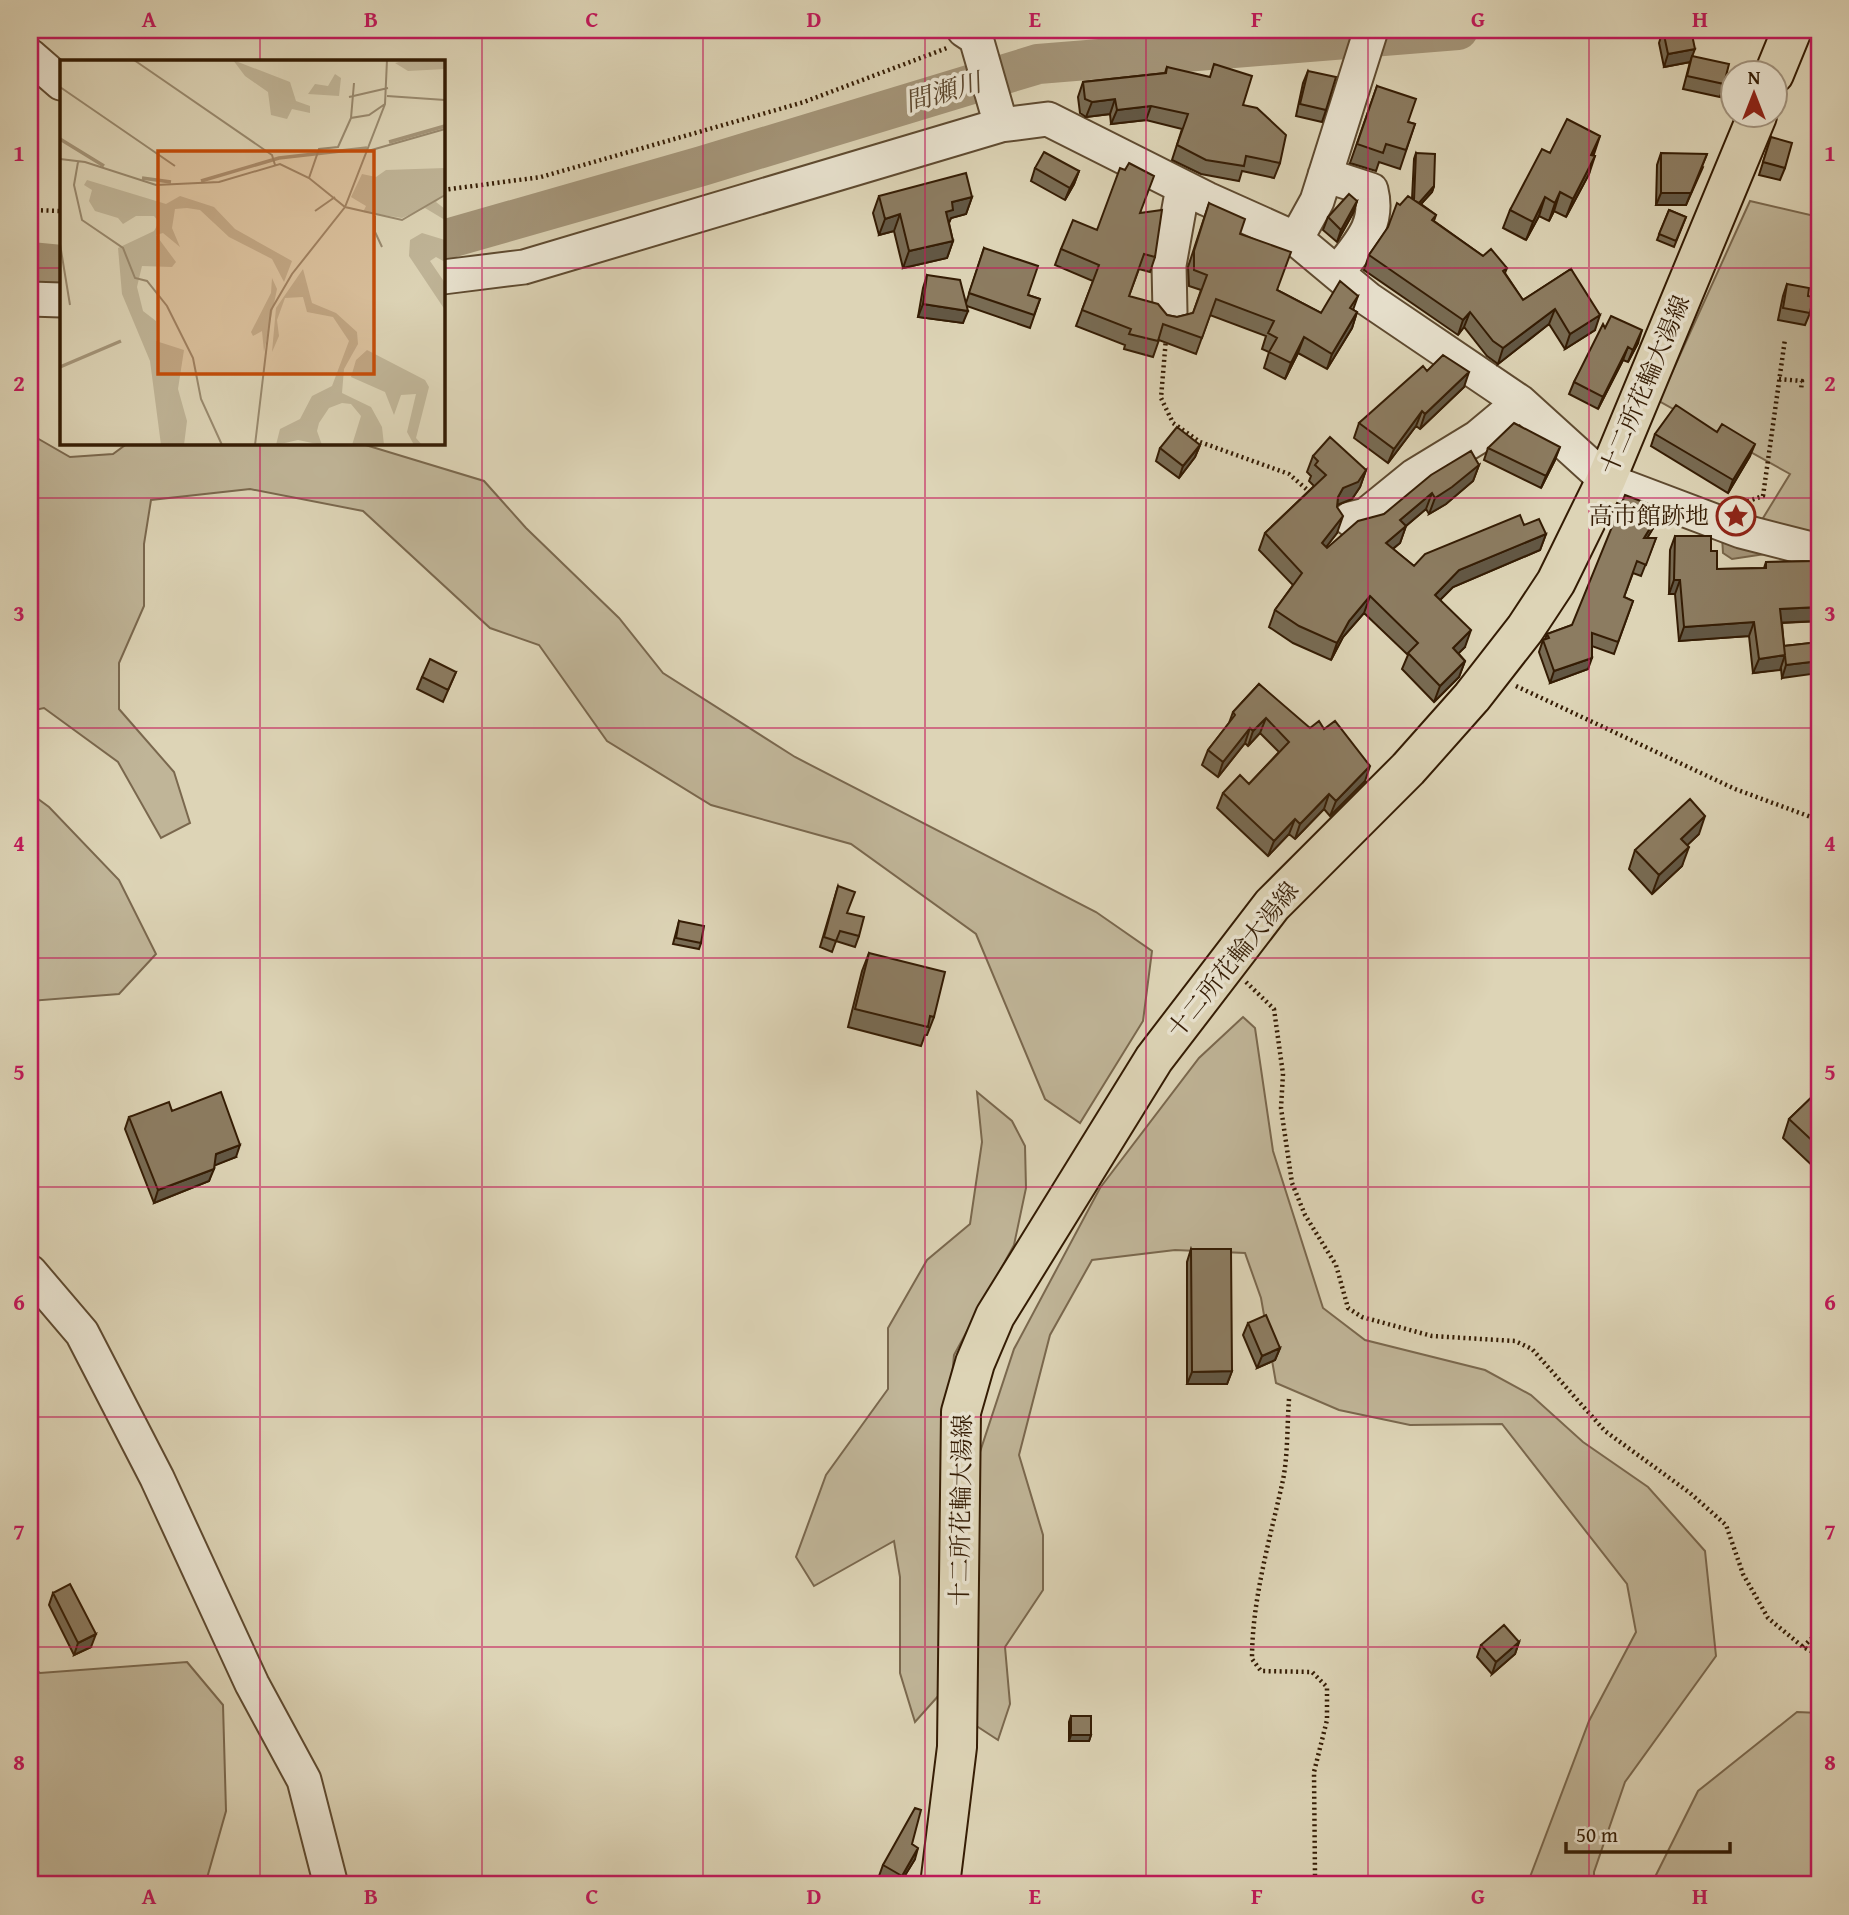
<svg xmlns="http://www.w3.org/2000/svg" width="1849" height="1915" font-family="'Gentium Book Plus','Noto Serif JP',serif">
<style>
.green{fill:#c0b598;stroke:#7a684e;stroke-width:2}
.water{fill:#a49579;stroke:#77654a;stroke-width:2}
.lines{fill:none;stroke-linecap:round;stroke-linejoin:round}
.river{stroke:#a49579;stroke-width:40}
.minor-casing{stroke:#5e4a30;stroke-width:37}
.major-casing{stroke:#341c04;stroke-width:42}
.path{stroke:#341c04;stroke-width:4.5;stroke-dasharray:2 3.5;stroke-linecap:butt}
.minor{stroke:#e9e3d0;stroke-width:33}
.major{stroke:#ddd4b6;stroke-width:38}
.wall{fill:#786b53;stroke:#341c04;stroke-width:2}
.shaded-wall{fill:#625744;stroke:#341c04;stroke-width:2}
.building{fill:#8c7c61;stroke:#341c04;stroke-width:2}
.grid{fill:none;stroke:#c2185b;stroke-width:2;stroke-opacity:0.55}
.labels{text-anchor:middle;stroke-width:7;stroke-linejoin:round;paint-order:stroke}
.street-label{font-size:24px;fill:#341c04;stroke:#e9e3d0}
.poi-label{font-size:24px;fill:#341c04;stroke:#e9e3d0;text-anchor:end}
.water-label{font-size:26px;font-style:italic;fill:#5b462d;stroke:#e9e3d0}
.inset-river{fill:none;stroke:#a49579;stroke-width:3.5}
.inset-road{fill:none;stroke:#998a6f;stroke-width:2}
.view{fill:#c44d0a;fill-opacity:0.15;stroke:#c44d0a;stroke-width:3.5}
.inset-edge{fill:none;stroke:#341c04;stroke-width:3.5}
.neatline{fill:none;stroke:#c2185b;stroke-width:2.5}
.grid-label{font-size:23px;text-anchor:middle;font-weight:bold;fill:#c2185b}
</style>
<rect width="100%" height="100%" fill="#ddd4b6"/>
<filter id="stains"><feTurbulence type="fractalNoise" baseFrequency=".00286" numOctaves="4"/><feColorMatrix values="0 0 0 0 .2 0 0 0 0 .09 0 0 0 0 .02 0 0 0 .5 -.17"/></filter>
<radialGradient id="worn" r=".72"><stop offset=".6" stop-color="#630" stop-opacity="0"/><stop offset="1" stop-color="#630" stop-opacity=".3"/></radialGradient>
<path class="green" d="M1750 201 1819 217V533L1760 523 1790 474 1659 401Z
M30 434 70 457 113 454 128 443H359L484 481 526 528 619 618 663 673 795 757 1096 912 1152 951 1143 1021 1080 1123 1045 1099 976 934 851 844 711 805 607 741 539 645 490 628 363 511 250 489 151 500 144 544V606L119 663V709L174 772 190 823 161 838 118 762 44 708 30 711Z
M30 793 49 807 119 880 156 954 119 994 30 1001Z
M1243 1017 1255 1028 1273 1151 1323 1308 1365 1340 1485 1370 1531 1395 1583 1442 1648 1487 1705 1551 1716 1656 1625 1782 1594 1872V1885H1527L1589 1721 1636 1632 1627 1584 1502 1424 1410 1425 1339 1410 1276 1383 1261 1298 1245 1253 1175 1250 1092 1260 1050 1335 1019 1455 1043 1535V1590L1005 1647 1010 1704 998 1740 975 1725 979 1455 1014 1349 1100 1188 1199 1058Z
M977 1092 1012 1121 1025 1146 1026 1188 1014 1245 954 1355 945 1454 948 1685 915 1722 900 1673V1577L894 1541 814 1586 796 1557 826 1475 888 1389V1328L927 1260 970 1224 982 1142Z
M187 1662 223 1705 226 1811 205 1885H30V1665L40 1673Z
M1797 1712 1819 1713V1885H1656L1655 1877 1698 1791Z"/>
<path class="water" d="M1722 536 1765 554 1732 559 1723 553Z"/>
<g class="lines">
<path class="river" d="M443 240 702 166 1038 64 1458 30
M30 262 61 265"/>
<defs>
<path id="minor" d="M964 30 976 38 1001 125
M30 56 61 83
M1325 175 1371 190C1380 226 1358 245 1337 273
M1296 239 1317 201 1371 30
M443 277 524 267 1001 125 1048 119 1207 199 1296 239 1368 299 1520 402 1606 480 1741 531 1819 551
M30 299 61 300
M1170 313 1169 265 1183 187
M1350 519 1366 515 1414 476 1478 437 1520 402
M30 1272 82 1333 157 1478 252 1684 304 1780 331 1885"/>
<path id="major" d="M1774 74 1792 30
M940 1885 957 1747 961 1412 975 1363 995 1316 1154 1059 1272 905 1408 769 1472 697 1525 629 1556 582 1606 480 1757 116"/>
</defs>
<use href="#minor" class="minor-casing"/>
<use href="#major" class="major-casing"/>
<path class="path" d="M1002 33 1018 30
M443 190 541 177 804 102 947 48
M30 210 61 211
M1166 338 1161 398 1173 423 1200 442 1289 474 1312 494
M1779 379 1802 381 1801 390
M1742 503 1763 496 1785 339
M1516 686 1735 789 1819 820
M1246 982 1274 1009 1283 1074 1281 1108 1292 1183 1305 1215 1336 1265 1348 1308 1362 1317 1432 1336 1515 1341 1532 1349 1605 1431 1690 1493 1726 1525 1743 1574 1768 1618 1803 1647 1819 1655
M1289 1399C1287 1426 1288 1454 1283 1480 1270 1539 1252 1599 1252 1659L1261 1671 1312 1672 1327 1687V1720L1314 1772 1315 1876 1310 1885
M1803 1647 1819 1631"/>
<use href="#minor" class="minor"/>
<use href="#major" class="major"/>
</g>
<path class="wall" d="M1663 30 1724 84 1720 97 1683 89 1690 62 1664 67 1659 43Z
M1817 30H1819V129H1817Z
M1167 67 1243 105 1280 163 1274 178 1242 171 1239 181 1201 174 1172 160 1182 129 1146 120 1111 124 1110 114 1086 117 1080 113 1078 97 1083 82 1165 73Z
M1308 71 1326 110 1322 122 1296 116 1303 83Z
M1377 86 1408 122 1415 124 1400 169 1379 162 1376 171 1350 163Z
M1771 137 1785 168 1780 180 1759 175Z
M1416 153 1434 186 1432 192 1421 204 1436 215 1434 221 1483 256 1507 268 1505 273 1523 300 1571 269 1595 330 1565 349 1549 324 1498 364 1487 356 1464 327 1458 335 1364 270 1369 255 1388 228 1400 205 1412 199 1414 159Z
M1550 153 1593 155 1589 174 1566 217 1554 211 1549 221 1539 216 1526 240 1503 228 1510 210Z
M1661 153 1703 167 1686 205H1656L1657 165Z
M1035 168 1079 171 1074 184 1065 200 1031 181Z
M879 196 972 197 966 214 951 218 949 223 953 241 947 258 903 268 894 231 879 235 873 213Z
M1357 201 1353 213 1337 242 1323 230 1328 217Z
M1209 203 1240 234 1277 290 1321 313 1358 296 1353 310 1357 312 1352 328 1327 369 1298 353 1285 379 1264 368 1269 352 1262 349 1266 336 1210 315 1196 354 1159 340 1153 357 1124 349 1125 345 1076 326 1093 281 1055 265 1061 249 1097 230 1140 213 1155 257 1150 272 1139 269 1129 296 1167 315 1177 317 1193 313 1201 290 1189 286 1188 267Z
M1669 210 1686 217 1674 247 1657 240Z
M984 248 1028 295 1040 299 1030 328 967 306 963 323 918 317 923 288 927 275 966 303Z
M1787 284 1808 296 1810 313 1805 325 1778 320 1783 296Z
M1605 328 1638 343 1628 362 1623 360 1598 409 1569 394 1574 382Z
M1427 371 1464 387 1420 429 1416 426 1388 463 1354 438 1359 423Z
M1717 432 1750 456 1728 493 1651 446 1655 434Z
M1200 445 1195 457 1179 478 1156 461 1160 448Z
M1488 448 1555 460 1541 488 1484 460Z
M1313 456 1366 470 1360 487 1352 499 1337 505V533L1326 547 1327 548 1384 514 1479 465 1473 481 1446 504 1429 514 1426 509 1406 526 1400 543 1393 549 1414 566 1524 525 1546 534 1540 550 1453 587 1440 600 1465 647 1458 653 1465 661 1459 677 1434 702 1402 669 1408 655 1364 613 1343 637 1331 660 1293 643 1269 627 1275 610 1293 585 1259 550 1265 533 1314 486 1309 481 1311 476 1307 472Z
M1662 509 1658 520 1647 538H1656L1641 576 1633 573 1624 597 1633 601 1614 654 1592 646 1588 669 1550 683 1539 652 1543 640 1545 639 1547 634 1572 625Z
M1675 536 1711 551 1717 569 1764 568 1766 562 1814 561 1816 558 1819 557V621L1782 623 1784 646 1819 642 1782 678 1781 669 1753 673 1749 636 1679 641 1675 594H1669L1670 550Z
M456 672 443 702 417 689 422 677Z
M1259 684 1365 781 1330 816 1324 809 1295 839 1289 834 1268 856 1217 808 1223 793 1249 784 1279 752 1260 733 1248 746 1245 743 1218 777 1202 765 1208 750 1229 723 1233 712Z
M1819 735V761L1815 745Z
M1699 834 1687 845 1682 866 1652 894 1629 869 1635 850Z
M838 886 847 913 859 936 855 947 836 941 832 952 820 947Z
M679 921 701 943 699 949 673 944Z
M869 953 934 1017 927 1035H925L921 1046 848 1027 862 971Z
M1819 1090V1172L1783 1138 1789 1119Z
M172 1111 236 1157 214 1165 209 1181 154 1203 125 1129 129 1117Z
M1191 1249 1232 1371 1227 1384H1187V1262Z
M1248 1323 1280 1348 1275 1360 1257 1368 1243 1335Z
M53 1593 91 1647 74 1655 49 1605Z
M1519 1642 1515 1654 1492 1674 1477 1657 1481 1645Z
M1071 1716 1091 1735 1089 1741H1069V1722Z
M912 1844 915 1859 899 1885H896L879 1876 883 1865Z"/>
<path class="shaded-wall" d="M1695 49 1690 62 1664 67 1668 54Z
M1115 99 1110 114 1086 117 1092 102Z
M1151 106 1146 120 1111 124 1117 110Z
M1600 136 1594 154 1584 173 1591 155Z
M1707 154 1686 205H1656L1661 193Z
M1595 156 1589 174 1566 217 1573 199Z
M1079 171 1074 184 1065 200 1070 188Z
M1434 186 1432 192 1411 215 1414 208Z
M1560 192 1554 211 1549 221 1555 203Z
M972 197 966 214 951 218 947 227 946 212 952 202Z
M1545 197 1539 216 1526 240 1533 222Z
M1357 201 1353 213 1337 242 1341 230Z
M900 214 894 231 879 235 885 219Z
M953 241 947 258 903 268 909 251Z
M923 304 968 311 963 323 918 317Z
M1555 309 1549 324 1498 364 1503 348Z
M1357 312 1352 328 1327 369 1332 354Z
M1470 312 1464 327 1458 335 1463 320Z
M1600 315 1595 330 1565 349 1570 334Z
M1642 330 1638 343 1628 362 1633 350Z
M1304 337 1298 353 1285 379 1291 363Z
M1628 347 1623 360 1598 409 1603 397Z
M1469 372 1464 387 1420 429 1425 414Z
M1422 411 1416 426 1388 463 1394 449Z
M1755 444 1750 456 1728 493 1733 480Z
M1200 445 1195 457 1179 478 1183 466Z
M1560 447 1555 460 1541 488 1546 476Z
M1479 465 1473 481 1446 504 1429 514 1435 498Z
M1366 470 1360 487 1352 499 1337 505 1338 497 1343 488Z
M1432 493 1426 509 1394 536 1400 520Z
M1662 509 1658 520 1640 550 1644 538Z
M1343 516 1337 533 1316 560 1322 543Z
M1406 526 1400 543 1380 559 1386 543Z
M1546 534 1540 550 1453 587 1429 611 1435 595 1459 570Z
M1674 580H1680L1675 594H1669Z
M1370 596 1364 613 1343 637 1331 660 1337 643 1349 621Z
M1819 607V621L1775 623 1780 609Z
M1754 622 1749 636 1679 641 1684 627Z
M1471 630 1465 647 1447 665 1453 648Z
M1785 655 1780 670 1753 673 1759 659Z
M1592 658 1588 669 1550 683 1554 671Z
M1465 661 1459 677 1434 702 1440 686Z
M1819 661V673L1782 678 1786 665Z
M1266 718 1260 733 1248 746 1253 731Z
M1250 728 1245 743 1218 777 1223 762Z
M1370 766 1365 781 1330 816 1336 801Z
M1329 794 1324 809 1295 839 1300 824Z
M1705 816 1699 834 1674 858 1681 839Z
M1295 819 1289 834 1268 856 1274 841Z
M1689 847 1682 866 1652 894 1659 875Z
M240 1145 236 1157 211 1167 216 1154Z
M214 1169 209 1181 154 1203 158 1190Z
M1280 1348 1275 1360 1257 1368 1262 1356Z
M1232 1371 1227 1384H1187L1192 1372Z
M96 1634 91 1647 74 1655 78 1643Z
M1519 1642 1515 1654 1492 1674 1496 1662Z
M1071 1735H1091L1089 1741H1069Z
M918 1848 915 1859 899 1885 902 1876Z"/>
<path class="building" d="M1663 30H1691L1695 49 1668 54Z
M1692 56 1729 64 1724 84 1687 76Z
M1214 64 1252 76 1243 105 1257 108 1286 135 1280 163 1246 156 1244 166 1206 160 1177 145 1188 114 1151 106 1117 110 1115 99 1092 102 1085 99 1083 82 1166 73 1167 67 1210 77Z
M1308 71 1336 77 1326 110 1300 104Z
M1377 86 1416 99 1408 122 1415 124 1406 150 1386 144 1383 153 1357 144Z
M1567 119 1600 136 1591 155 1595 156 1573 199 1560 192 1555 203 1545 197 1533 222 1510 210 1542 149 1550 153Z
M1771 137 1792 143 1785 168 1763 162Z
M1044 152 1079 171 1070 188 1035 168Z
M1416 153 1435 154 1434 186 1419 203 1414 200Z
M1661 153 1707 154 1691 193H1661Z
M1129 163 1154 176 1140 213 1162 210 1155 257 1144 254 1129 296 1158 304 1167 315 1177 317 1193 313 1207 275 1194 270V251L1209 203 1245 219 1240 234 1291 252 1277 290 1321 313 1340 281 1358 296 1350 308 1357 312 1332 354 1304 337 1291 363 1269 352 1277 338 1268 333 1274 321 1216 299 1202 338 1163 324 1158 341 1129 334 1131 329 1082 310 1099 265 1061 249 1073 220 1097 230 1120 168 1125 170Z
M966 173 972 197 952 202 953 210 946 212 953 241 909 251 900 214 885 219 879 196Z
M1349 194 1357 201 1341 230 1328 217Z
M1408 196 1436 215 1432 220 1483 256 1491 249 1507 268 1503 271 1523 300 1571 269 1600 315 1570 334 1555 309 1503 348 1493 341 1470 312 1463 320 1369 255 1388 227 1397 203 1400 205Z
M1669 210 1686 217 1676 241 1659 234Z
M984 248 1038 266 1028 295 1040 299 1034 315 969 293Z
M927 275 960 280 968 311 923 304Z
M1787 284 1809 288 1808 296 1813 297 1810 313 1783 308Z
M1611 316 1642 330 1633 350 1628 347 1603 397 1574 382 1603 324 1605 328Z
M1443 355 1469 372 1425 414 1422 411 1394 449 1359 423 1423 366 1427 371Z
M1676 405 1717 432 1722 424 1755 444 1733 480 1655 434Z
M1514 423 1560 447 1546 476 1488 448Z
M1177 427 1200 445 1183 466 1160 448Z
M1330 437 1366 470 1358 482 1343 488 1338 497 1337 507 1343 516 1322 543 1327 548 1358 521 1384 514 1431 475 1471 451 1479 465 1452 487 1435 498 1432 493 1400 520 1406 526 1386 543 1414 566 1425 554 1520 515 1524 525 1539 519 1546 534 1459 570 1435 595 1471 630 1453 648 1465 661 1440 686 1408 653 1418 643 1370 596 1349 621 1337 643 1299 626 1275 610 1302 573 1265 533 1326 475 1315 465 1318 461 1313 456Z
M1625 495 1662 509 1644 538H1656L1646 565 1637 561 1624 597 1633 601 1618 642 1592 633V658L1554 671 1543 640 1549 638 1547 634 1572 625Z
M1675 536H1711V551H1717V569L1766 568V562L1816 561V558L1819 557V607L1780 609 1785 655 1759 659 1754 622 1684 627 1680 580H1674Z
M1819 642V661L1786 665 1784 646Z
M430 659 456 672 448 690 422 677Z
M1259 684 1310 728 1319 721 1324 729 1335 721 1370 766 1336 801 1329 794 1300 824 1295 819 1274 841 1223 793 1240 775 1249 784 1289 742 1266 718 1253 731 1250 728 1223 762 1208 750 1235 715 1233 712Z
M1690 799 1705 816 1681 839 1689 847 1659 875 1635 850Z
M838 886 855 892 847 913 864 917 859 936 840 931 836 941 824 937Z
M679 921 704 926 701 943 676 938Z
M869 953 945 972 934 1017 930 1016 928 1027 855 1009Z
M1819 1090V1147L1789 1119Z
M221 1092 240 1145 216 1154 214 1169 158 1190 129 1117 169 1102 172 1111Z
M1191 1249H1231L1232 1371 1192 1372Z
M1266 1315 1280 1348 1262 1356 1248 1323Z
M70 1584 96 1634 78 1643 53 1593Z
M1504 1625 1519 1642 1496 1662 1481 1645Z
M1071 1716H1091V1735H1071Z
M915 1808 921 1810 912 1844 918 1848 902 1876 883 1865Z"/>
<path class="grid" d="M260 30V61M482 30V1885M703 30V1885M925 30V1885M1146 30V1885M1368 30V1885M1589 30V1885M30 268H61M443 268H1819M260 443V1885M30 498H1819M30 728H1819M30 958H1819M30 1187H1819M30 1417H1819M30 1647H1819"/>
<defs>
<symbol id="sight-ring" viewBox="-11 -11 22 22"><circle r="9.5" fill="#e9e3d0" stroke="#8f2418" stroke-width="1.5"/><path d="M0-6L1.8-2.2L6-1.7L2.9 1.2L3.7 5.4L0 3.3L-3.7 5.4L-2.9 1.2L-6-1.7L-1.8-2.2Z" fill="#8f2418"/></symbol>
</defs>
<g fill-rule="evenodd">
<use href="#sight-ring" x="1714" y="494" width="44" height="44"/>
</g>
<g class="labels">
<g class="street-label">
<text transform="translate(1645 385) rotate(-67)" y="8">十二所花輪大湯線</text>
<text transform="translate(1233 960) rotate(-51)" y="8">十二所花輪大湯線</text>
<text transform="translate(961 1510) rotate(-89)" y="8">十二所花輪大湯線</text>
</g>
<g class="poi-label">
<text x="1709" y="524">高市館跡地</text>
</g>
<g class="water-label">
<text transform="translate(943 92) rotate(-16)" y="9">間瀬川</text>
</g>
</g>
<g transform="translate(60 60)">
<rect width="385" height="385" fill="#ddd4b6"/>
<path d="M173 0 230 22 236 41 250 46V53L232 49 227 59 211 55 208 32 185 16ZM346 0H385V9L348 11 335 3ZM275 14 281 18 279 36 248 34 255 24 268 26ZM385 108V133L376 142 385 149V160L365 148 342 158 303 152 306 146 291 137 302 114 316 117 326 110ZM27 120 106 144 120 136 154 147 175 169 232 201 224 222 212 199 169 177 140 150 127 148 115 149 112 168 120 187 103 173 96 175 116 202 112 207 82 206 77 227 83 251 96 261V281L124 290 118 329 127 361 124 385H101L90 301 62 234 58 188 94 171 99 162 94 156H76L63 164 58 158 35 151 29 141 32 130 24 125ZM362 173 385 180V202L376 197 370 201 385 223V250L349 196 350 180ZM243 209 252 243 276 253 297 272 298 284 284 309 282 333 311 347 322 367 324 385H292L301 356 291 344 282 343 269 348 259 363 257 371 262 385 238 380 216 385 220 369 240 359 252 336 272 326 289 281 273 257 247 252 243 237 225 238 217 260 219 276 212 292 216 248ZM212 218 217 229 204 292 202 271 193 276 191 272 211 233ZM307 290 365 320 369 327 356 378 362 385H354L347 372 356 334 341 335 334 355 325 332 291 317 296 300Z" fill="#c0b598"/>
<path class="inset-river" d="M0 79 44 106M329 82 385 66M82 118 111 122M141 121 219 98 307 88M0 307 61 281"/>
<path class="inset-road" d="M74 0 212 95 215 105M0 27 115 106M327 36 385 40M289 37 328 28M291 58 294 23M308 91 385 69M0 99 25 102 96 125 159 122 220 104 249 118 285 147 342 160 385 135M18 102 14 125 22 160 63 188 75 218 87 221 107 246 133 298 141 339 162 385M249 118 259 89 278 87 291 58 309 55 325 44M255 151 275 137M315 156V172L322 187M0 184 10 245M195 385 211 250 232 214 285 147 325 44 327 0"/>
<path class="view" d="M98 91H314V314H98Z"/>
<rect width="385" height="385" class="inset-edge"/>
</g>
<rect width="1849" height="1915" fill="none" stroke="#ddd4b6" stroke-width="77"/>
<g transform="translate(1754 94)"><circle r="33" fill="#e9e3d0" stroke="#a1937e" stroke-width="2"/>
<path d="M0-5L12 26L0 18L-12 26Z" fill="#8f2418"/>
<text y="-10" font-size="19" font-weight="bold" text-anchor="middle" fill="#341c04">N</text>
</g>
<path d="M1566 1842v10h164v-10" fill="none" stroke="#341c04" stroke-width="3.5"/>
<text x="1576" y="1842" font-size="21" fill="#341c04" stroke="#e9e3d0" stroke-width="5" paint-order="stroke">50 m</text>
<rect x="38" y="38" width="1773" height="1838" class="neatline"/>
<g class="grid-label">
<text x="149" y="27">A</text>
<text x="371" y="27">B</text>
<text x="592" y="27">C</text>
<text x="814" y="27">D</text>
<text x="1035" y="27">E</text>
<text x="1257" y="27">F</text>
<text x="1478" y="27">G</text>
<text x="1700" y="27">H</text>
<text x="19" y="161">1</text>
<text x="1830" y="161">1</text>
<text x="19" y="391">2</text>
<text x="1830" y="391">2</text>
<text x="19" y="621">3</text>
<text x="1830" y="621">3</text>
<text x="19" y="851">4</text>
<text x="1830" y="851">4</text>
<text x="19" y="1080">5</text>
<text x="1830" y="1080">5</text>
<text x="19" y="1310">6</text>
<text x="1830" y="1310">6</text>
<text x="19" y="1540">7</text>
<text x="1830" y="1540">7</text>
<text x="19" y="1770">8</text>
<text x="1830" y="1770">8</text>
<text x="149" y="1904">A</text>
<text x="371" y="1904">B</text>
<text x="592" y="1904">C</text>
<text x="814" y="1904">D</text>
<text x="1035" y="1904">E</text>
<text x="1257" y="1904">F</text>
<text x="1478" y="1904">G</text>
<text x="1700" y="1904">H</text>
</g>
<rect width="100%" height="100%" filter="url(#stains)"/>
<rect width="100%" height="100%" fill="url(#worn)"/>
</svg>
